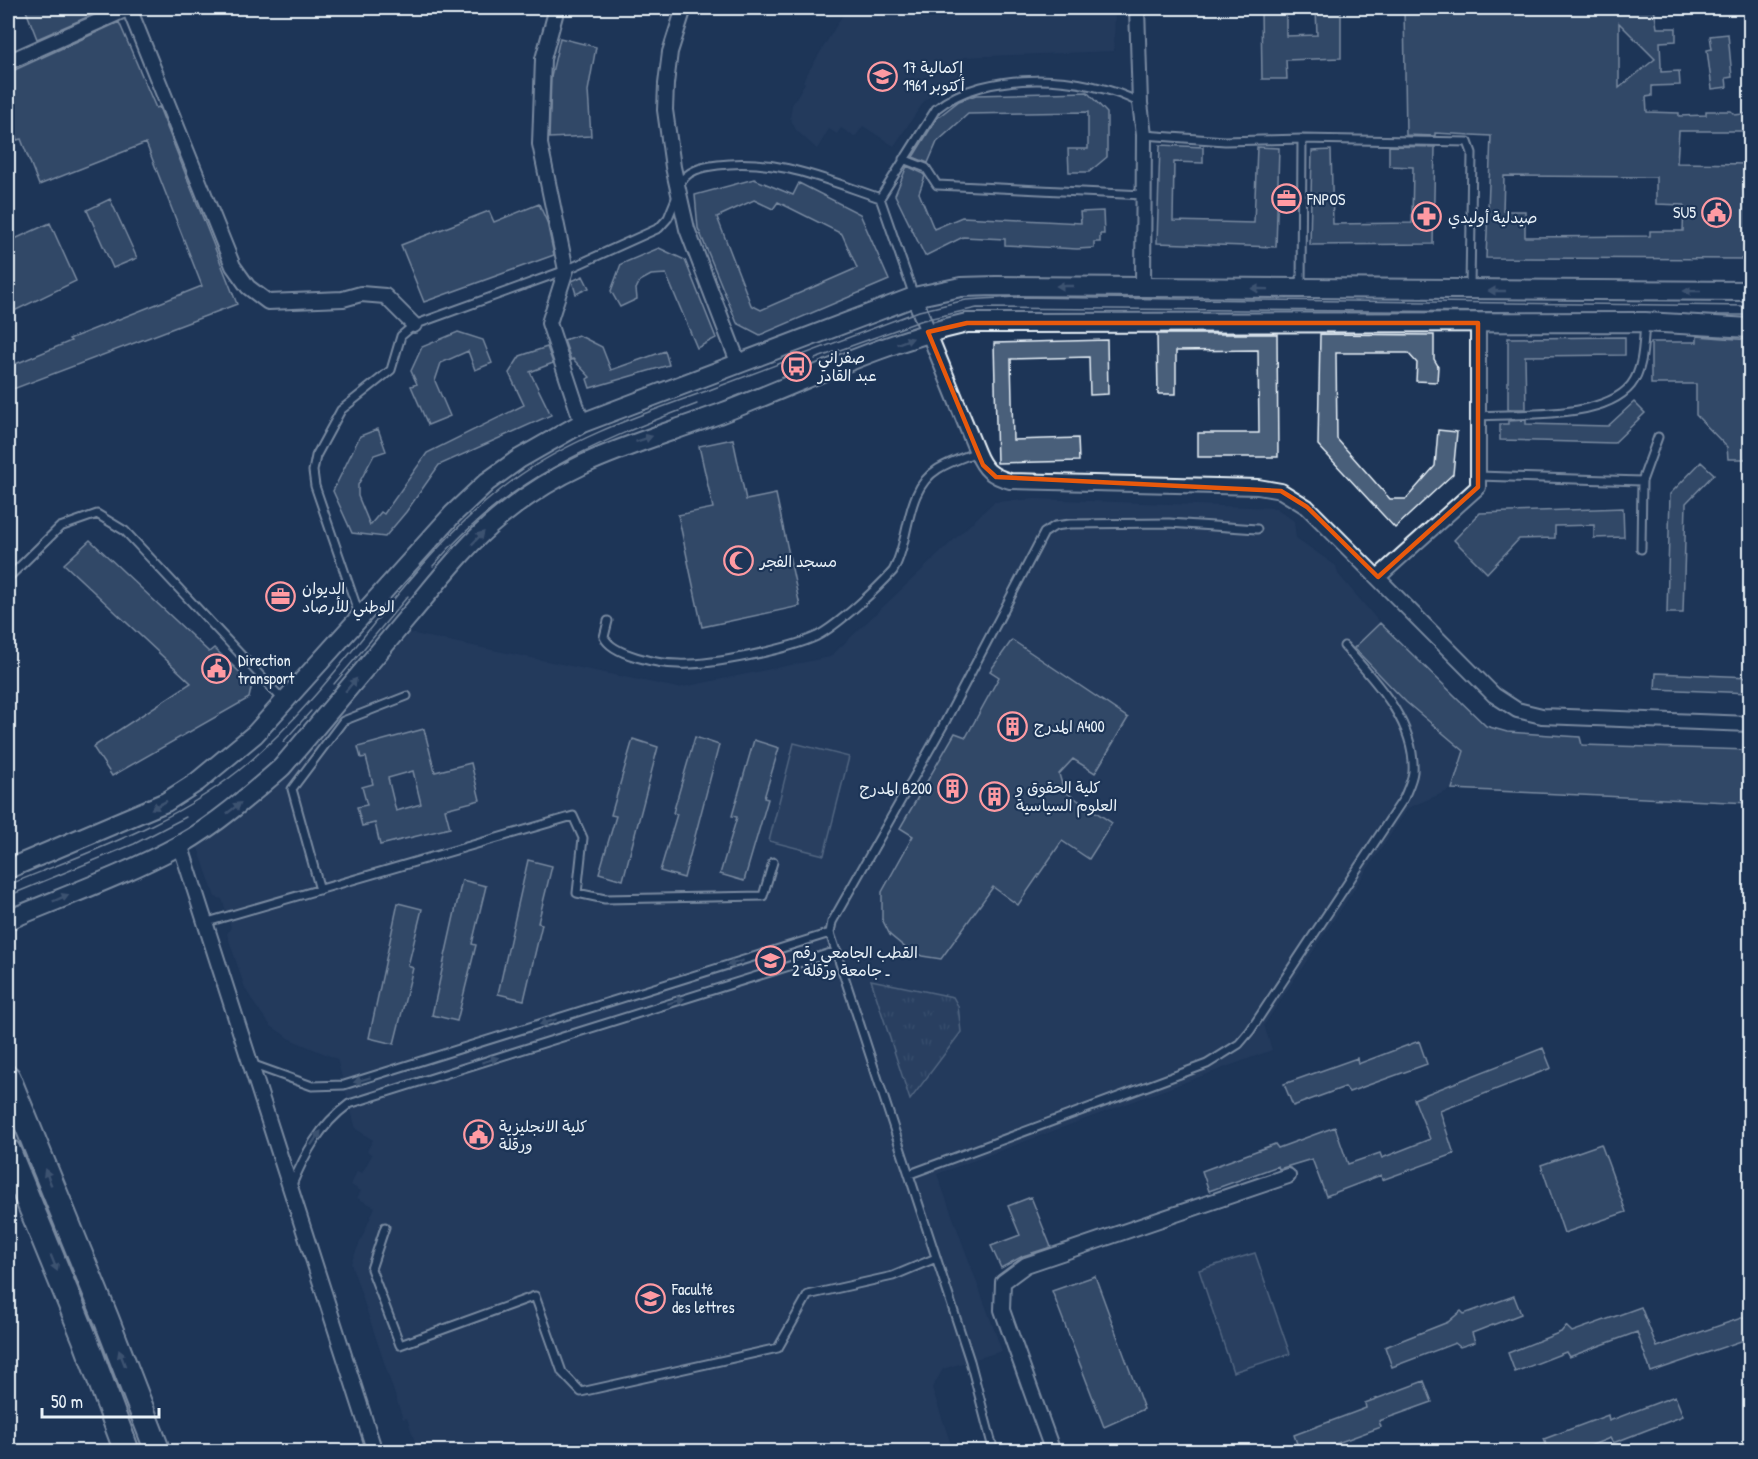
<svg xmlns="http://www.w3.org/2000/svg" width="1758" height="1459" font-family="'Patrick Hand','Playpen Sans Arabic',sans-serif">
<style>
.built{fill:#2a4162}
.grass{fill:url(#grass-tufts);stroke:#909fb2;stroke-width:1.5}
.pitch{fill:#374d6c;stroke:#909fb2;stroke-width:1.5}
.building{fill:#495e7a;stroke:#e8f1f8;stroke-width:1.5;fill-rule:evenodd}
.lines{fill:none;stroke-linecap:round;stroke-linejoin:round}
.lane-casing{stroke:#e8f1f8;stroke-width:11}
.street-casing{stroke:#e8f1f8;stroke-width:18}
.secondary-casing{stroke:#e8f1f8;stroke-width:22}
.highway-casing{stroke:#e8f1f8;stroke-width:28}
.lane{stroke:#1d3557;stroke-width:7}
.street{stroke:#1d3557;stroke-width:14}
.secondary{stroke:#1d3557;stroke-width:18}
.highway{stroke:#1d3557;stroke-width:24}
.tram{stroke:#e8f1f8;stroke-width:1.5}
.oneway{fill:#64778f}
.marked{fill:none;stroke:#e8590c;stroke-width:4.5;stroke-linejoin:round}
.labels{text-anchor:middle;stroke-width:4.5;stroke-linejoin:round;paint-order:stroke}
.poi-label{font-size:16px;fill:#e8f1f8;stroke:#1d3557;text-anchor:start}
</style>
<defs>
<pattern id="grass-tufts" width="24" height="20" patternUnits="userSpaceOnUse" patternTransform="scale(1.5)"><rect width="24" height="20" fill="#374d6c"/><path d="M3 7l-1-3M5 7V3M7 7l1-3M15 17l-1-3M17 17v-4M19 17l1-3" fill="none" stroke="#546782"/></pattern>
</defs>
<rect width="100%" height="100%" fill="#1d3557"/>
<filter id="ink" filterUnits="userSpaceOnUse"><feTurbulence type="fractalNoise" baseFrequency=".0167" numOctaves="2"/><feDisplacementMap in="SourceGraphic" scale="12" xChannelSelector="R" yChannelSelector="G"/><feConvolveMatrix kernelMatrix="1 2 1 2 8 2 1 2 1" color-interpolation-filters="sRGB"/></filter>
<g filter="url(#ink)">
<path class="built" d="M847 8H1115L1114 51 964 57V72L925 100 894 146 863 126 855 137 841 128 837 134 829 129 817 149 796 130 790 118 792 105 805 83 803 81Z
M1036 499 1276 508 1294 521 1296 538 1336 566 1338 574 1380 623 1354 649 1406 702 1464 751 1452 789 1408 808 1264 1025 1272 1050 937 1174 1002 1351 943 1369 932 1388 953 1451H418L407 1418 403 1419 351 1263 375 1207 357 1198 361 1191 351 1185 357 1171 362 1173 372 1155 367 1151 373 1140 356 1129 337 1059 292 1040 271 1026 255 1005 245 988 227 934 231 927 222 899 215 897 197 845 287 774 409 633 678 688 830 657 994 502Z"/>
<path class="grass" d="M871 980 953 997 958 1006 961 1032 910 1100Z"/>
<path class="pitch" d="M794 743 849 757 824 855 769 841Z
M1255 1253 1290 1354 1233 1372 1199 1270Z"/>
<path class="building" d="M25 8H108L37 39Z
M1261 8H1286V36L1317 35 1316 8H1341V58L1286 60 1287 79H1262Z
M1404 8H1654L1657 28H1676V41L1660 42 1661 66V72L1679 71 1680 85 1652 86V96L1646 97 1647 112 1679 113V116L1706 115V111H1731L1735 115 1750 113V131H1679L1677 163 1750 164V259L1486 258 1491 136 1435 133V136L1406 135ZM1619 23 1655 59 1619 88ZM1504 176 1656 177V204L1684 205 1683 231H1650V236L1525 237V211H1503Z
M119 22 156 108 159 107 237 304 8 391V367L71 341 69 339 202 286 146 143 39 185 21 139 17 140 8 116V73Z
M1728 34 1732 77 1726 78 1727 87 1712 89 1707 50 1712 49 1710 36Z
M560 38 596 47 588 91 591 136 549 138 551 77Z
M1087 92 1107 113V157L1089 172H1069L1068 149H1088V112L968 114 937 142 928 163 913 157 937 118 959 101 976 95Z
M1160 145 1203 147V163L1174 162 1173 221 1254 223 1257 147 1279 148 1276 247 1157 243Z
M1389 146 1435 147 1433 244 1310 245 1312 151 1331 150 1333 224 1412 223 1413 167 1389 166Z
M907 166 922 173 925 176 919 193 934 229 962 217 1081 223 1080 212 1103 211 1104 234H1100V242H1094V248L1077 249 1005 245V239L963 237 925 256 895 195Z
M754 179 793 195 799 183 860 214 889 280 760 335 737 323 698 228 695 195ZM754 200 773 209 778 202 842 234 857 268 761 310 751 305 717 217Z
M110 199 137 258 113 268 87 210Z
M539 204 547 222 554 255 424 302 401 245 489 211 494 222Z
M50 223 76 281 10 313 8 307V242Z
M659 248 685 260 716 338 697 348 666 274 651 275 640 281 636 289 637 299 620 307 611 291 621 264Z
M583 276 589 288 576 294 572 281Z
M458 332 483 340 492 363 475 370 468 351 441 363 435 381 450 416 428 425 411 386 417 384 411 371 422 347Z
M1157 334H1277L1278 457H1198V433H1259L1258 350 1176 351V394H1158Z
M1320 334 1434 335V359L1438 366 1437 382 1416 381 1417 363 1408 353H1336L1337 439 1390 499H1406L1435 466 1438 430 1457 432 1453 474 1395 528 1318 445Z
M578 335 602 347 611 370 665 351 669 365 590 388 587 379 590 377 573 359 571 360 564 340Z
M1697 336 1750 340V459H1728L1727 447 1696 415V384H1651V342H1697Z
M1625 337V355L1525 356 1526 409H1508V338Z
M1107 340 1108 394 1090 395 1089 357 1011 359 1013 440 1078 438 1079 461 997 463 994 343Z
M547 347 553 363 530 372 551 415 439 465 406 512 385 537 352 533 333 491 360 436 378 429 386 451 374 455 358 485V496L370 525 381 512 384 514 427 453 524 405 509 373 520 356Z
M1634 402 1645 413 1614 443 1500 440V424H1508V421L1526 420V424L1608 426Z
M733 439 746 500 776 494 800 606 702 627 678 515 713 508 699 446Z
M1701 462 1714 474 1686 503 1683 613H1667L1670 494Z
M1623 508 1624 537 1594 538V525L1555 526V538L1519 539 1487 573 1454 540 1480 513Z
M90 540 209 652 214 648 252 684 249 698 112 776 93 747 191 683 64 564Z
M1380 623 1486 726 1507 732 1580 737 1582 745 1750 750V803L1452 789 1464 751 1406 702 1354 648Z
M1012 640 1128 718 1095 773 1073 759 1059 774 1064 791 1112 823 1089 859 1062 841 1018 905 993 887 941 959 922 956 907 949 890 935 882 919V892L913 836 900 828 955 733 966 737 999 677 990 671Z
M1656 673 1750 677V693L1655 689Z
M424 729 435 772 471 763 480 800 445 809 450 828 380 845 375 823 362 826 357 807 367 805 362 787 373 784 366 757 361 758 358 747ZM413 771 421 804 396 811 388 778Z
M695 737 719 745 684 878 660 871 677 814 673 813Z
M633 739 658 747 623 880 599 873 616 816 611 815Z
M754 740 779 748 764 798 768 799 744 881 720 874 737 817 732 816Z
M528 860 552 866 538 923 542 924 524 1000 498 994Z
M462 880 486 886 472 944 476 945 457 1021 432 1015Z
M398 903 422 909 408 966 413 968 394 1044 369 1038Z
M1419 1041 1427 1064 1349 1092 1345 1087 1293 1106 1284 1084 1357 1058 1358 1064Z
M1543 1048 1551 1068 1440 1111 1454 1154 1382 1180 1381 1175 1326 1196 1312 1159 1279 1169 1278 1166 1209 1191 1202 1171 1275 1144 1278 1148 1335 1127 1348 1164 1380 1153 1382 1158 1430 1139 1414 1099Z
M1601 1144 1626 1212 1564 1233 1541 1165Z
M1031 1197 1051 1247 1023 1256 1001 1268 991 1246 1020 1235 1008 1206Z
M1095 1276 1144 1409 1104 1427 1052 1291Z
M1514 1296 1521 1314 1472 1333 1475 1342 1460 1347 1455 1343 1392 1367 1385 1347 1448 1322 1461 1311 1464 1314Z
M1641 1307 1657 1347 1750 1315V1338L1651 1372 1637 1332 1569 1357 1566 1352 1515 1372 1508 1353 1561 1332 1566 1326 1572 1332Z
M1424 1381 1432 1402 1379 1421 1381 1427 1313 1452H1300L1294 1435 1366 1408 1365 1403Z
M1675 1396 1683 1416 1613 1443 1610 1438 1575 1452H1549L1544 1439 1608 1415 1609 1421Z"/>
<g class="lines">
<defs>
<path id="lane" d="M1144 135 1225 141 1302 139 1301 288
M1302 139 1468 142 1472 153 1470 288
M903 159 926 168 937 185 1144 195
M679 185C687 170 702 167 718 165 776 157 826 180 880 198
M914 296 880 198 936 109C984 69 1087 74 1140 103
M1478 416C1519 413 1603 420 1631 385 1644 368 1643 343 1645 323
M1478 476 1642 481 1641 549
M1642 481 1658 437
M8 578 60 527 97 514 125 531 284 701
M359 614 315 486 313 471 316 456 341 410 391 370 401 336 414 325 566 270 659 228 668 218 677 196
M608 621 604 637C612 655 659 664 678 664 709 666 790 649 817 636 838 625 877 589 893 571 911 539 904 490 938 469 949 462 964 457 977 452
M320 890 292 789 343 721 407 696
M204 923 573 816 583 838 577 893 605 899 763 896 773 862
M251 1064 312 1086 344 1085 830 933
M910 1174 1207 1064 1239 1044 1250 1031 1404 798C1407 790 1412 781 1413 772 1416 722 1375 681 1344 646
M291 1187C305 1154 319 1126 349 1104L837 951
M385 1227 371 1269 400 1345 535 1296 562 1372 581 1392 778 1348 808 1295 893 1276 936 1258
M994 1452 970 1361 830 933 832 922 944 724 1044 533 1055 526 1070 524 1169 523 1257 529"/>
<path id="street" d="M129 8 233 266 248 287 268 302 343 299 361 294 385 296 414 325
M557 8 543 59 540 144 566 270 549 323 582 423
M684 8 670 52 666 84 665 110 673 167 687 229 738 362
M1137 8 1140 103 1144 135 1143 286
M8 62 129 8
M914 297 977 452C984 469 991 476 1010 481L1258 487 1281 491 1307 507 1494 695 1517 710 1542 716 1750 724
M1378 577 1478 487V323
M180 844 375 1452
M1053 1452 1002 1310 1003 1282 1026 1265 1288 1176"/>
<path id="secondary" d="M8 869 166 802 197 782 255 734 453 514 487 482 519 459 582 423 914 297 961 287 996 286 1750 291
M8 920C65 896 125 875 180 845 217 824 250 795 282 767 324 718 366 667 408 617 437 583 465 545 500 517 572 457 640 444 724 412 805 381 883 342 967 323L1645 322 1750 328"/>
<path id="highway" d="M8 1078 106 1318 158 1452
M8 1151 85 1339 127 1452"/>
</defs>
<use href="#lane" class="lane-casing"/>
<use href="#street" class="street-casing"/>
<use href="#secondary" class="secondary-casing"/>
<use href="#highway" class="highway-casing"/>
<use href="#lane" class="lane"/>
<use href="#street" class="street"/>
<use href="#secondary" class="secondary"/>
<use href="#highway" class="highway"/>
<path class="tram" d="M1716 315H1750
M815 359 923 320 977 308 1512 312
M433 566C506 480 594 443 697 404
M334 684 408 596
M283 742 311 711
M8 885C91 851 178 823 248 763 346 679 407 558 512 481 572 437 643 414 712 389 781 363 850 337 919 311L966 300 1015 297 1750 306
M8 896 134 844 186 817"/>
</g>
<defs><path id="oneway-solid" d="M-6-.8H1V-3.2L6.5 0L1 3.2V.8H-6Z" transform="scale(1.5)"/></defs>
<g class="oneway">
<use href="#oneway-solid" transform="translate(1065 286) rotate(-180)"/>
<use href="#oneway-solid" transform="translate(1260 289) rotate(-179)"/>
<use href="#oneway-solid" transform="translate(1497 291) rotate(-180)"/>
<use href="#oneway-solid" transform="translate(1692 291) rotate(180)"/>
<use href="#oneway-solid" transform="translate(905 341) rotate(-20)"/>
<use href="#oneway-solid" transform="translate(644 439) rotate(-19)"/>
<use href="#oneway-solid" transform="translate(478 538) rotate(-46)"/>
<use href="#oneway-solid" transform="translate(351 685) rotate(-50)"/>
<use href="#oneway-solid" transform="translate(159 805) rotate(153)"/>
<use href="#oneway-solid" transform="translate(234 808) rotate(-38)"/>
<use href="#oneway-solid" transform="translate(61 898) rotate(-23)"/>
<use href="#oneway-solid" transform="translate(735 963) rotate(163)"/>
<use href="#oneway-solid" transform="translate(676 1001) rotate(-17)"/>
<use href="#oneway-solid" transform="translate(548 1022) rotate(163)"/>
<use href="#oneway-solid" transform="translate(490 1060) rotate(-17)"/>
<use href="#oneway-solid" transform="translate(362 1080) rotate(163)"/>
<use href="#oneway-solid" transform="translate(316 1138) rotate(-55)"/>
<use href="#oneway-solid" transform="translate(48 1177) rotate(-112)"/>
<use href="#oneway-solid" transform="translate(54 1263) rotate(68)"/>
<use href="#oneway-solid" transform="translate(122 1358) rotate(-111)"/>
</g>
</g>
<path d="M0 0H1758V1459H0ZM967 323H1478V487L1378 577 1307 507 1281 491 996 477 983 465 928 332Z" fill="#1d3557" fill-opacity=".55" fill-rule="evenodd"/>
<path class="marked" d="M967 323H1478V487L1378 577 1307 507 1281 491 996 477 983 465 928 332Z"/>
<defs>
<symbol id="school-ring" viewBox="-11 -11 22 22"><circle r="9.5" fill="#1d3557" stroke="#ff9aa2" stroke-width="1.5"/><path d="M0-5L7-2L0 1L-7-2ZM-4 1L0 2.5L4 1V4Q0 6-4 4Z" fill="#ff9aa2"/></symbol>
<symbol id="office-ring" viewBox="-11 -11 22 22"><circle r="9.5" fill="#1d3557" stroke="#ff9aa2" stroke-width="1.5"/><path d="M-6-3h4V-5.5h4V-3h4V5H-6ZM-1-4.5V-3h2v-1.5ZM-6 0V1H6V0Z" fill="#ff9aa2"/></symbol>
<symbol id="civic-ring" viewBox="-11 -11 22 22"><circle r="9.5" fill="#1d3557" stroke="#ff9aa2" stroke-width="1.5"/><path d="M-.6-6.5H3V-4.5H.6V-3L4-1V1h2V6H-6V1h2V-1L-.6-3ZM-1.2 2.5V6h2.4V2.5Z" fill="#ff9aa2"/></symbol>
<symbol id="pharmacy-ring" viewBox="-11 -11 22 22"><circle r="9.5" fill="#1d3557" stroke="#ff9aa2" stroke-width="1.5"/><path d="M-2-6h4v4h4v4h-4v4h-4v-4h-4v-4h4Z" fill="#ff9aa2"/></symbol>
<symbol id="bus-ring" viewBox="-11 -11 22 22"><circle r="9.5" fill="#1d3557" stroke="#ff9aa2" stroke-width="1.5"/><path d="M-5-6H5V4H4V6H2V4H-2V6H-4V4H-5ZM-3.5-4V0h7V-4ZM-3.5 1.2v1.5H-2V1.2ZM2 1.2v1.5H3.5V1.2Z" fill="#ff9aa2"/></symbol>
<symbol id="mosque-ring" viewBox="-11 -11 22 22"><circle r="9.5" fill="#1d3557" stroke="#ff9aa2" stroke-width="1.5"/><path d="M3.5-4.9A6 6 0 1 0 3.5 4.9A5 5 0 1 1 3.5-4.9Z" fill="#ff9aa2"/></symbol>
<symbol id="building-ring" viewBox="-11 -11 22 22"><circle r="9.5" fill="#1d3557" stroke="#ff9aa2" stroke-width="1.5"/><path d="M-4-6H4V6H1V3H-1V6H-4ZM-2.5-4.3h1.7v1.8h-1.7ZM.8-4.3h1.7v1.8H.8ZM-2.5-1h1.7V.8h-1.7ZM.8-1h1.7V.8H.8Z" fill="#ff9aa2"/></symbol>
<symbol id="university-ring" viewBox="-11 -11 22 22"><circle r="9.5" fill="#1d3557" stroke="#ff9aa2" stroke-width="1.5"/><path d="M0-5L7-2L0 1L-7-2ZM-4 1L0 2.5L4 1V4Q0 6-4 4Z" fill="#ff9aa2"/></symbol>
</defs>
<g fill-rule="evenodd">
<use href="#school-ring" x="866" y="60" width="33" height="33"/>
<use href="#office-ring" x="1270" y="182" width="33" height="33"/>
<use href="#civic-ring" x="1700" y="196" width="33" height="33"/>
<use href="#pharmacy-ring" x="1410" y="200" width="33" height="33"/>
<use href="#bus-ring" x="780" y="350" width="33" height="33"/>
<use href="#mosque-ring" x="722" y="544" width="33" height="33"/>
<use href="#office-ring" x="264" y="580" width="33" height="33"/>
<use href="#civic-ring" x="200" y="652" width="33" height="33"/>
<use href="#building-ring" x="996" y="710" width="33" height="33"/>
<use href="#building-ring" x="936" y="772" width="33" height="33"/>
<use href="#building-ring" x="978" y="780" width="33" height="33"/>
<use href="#university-ring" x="754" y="944" width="33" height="33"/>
<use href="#civic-ring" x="462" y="1118" width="33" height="33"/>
<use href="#university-ring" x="634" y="1282" width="33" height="33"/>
</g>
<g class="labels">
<g class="poi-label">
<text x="903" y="73">إكمالية 17<tspan x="903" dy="18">أكتوبر 1961</tspan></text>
<text x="1307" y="205">FNPOS</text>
<text x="1696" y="218" text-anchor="end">SU5</text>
<text x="1448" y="223">صيدلية أوليدي</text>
<text x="818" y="363">صفراني<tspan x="818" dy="18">عبد القادر</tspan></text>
<text x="760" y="567">مسجد الفجر</text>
<text x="302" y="594">الديوان<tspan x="302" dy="18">الوطني للأرصاد</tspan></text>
<text x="238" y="666">Direction<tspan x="238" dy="18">transport</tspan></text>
<text x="1034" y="732">المدرج A400</text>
<text x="1016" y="793">كلية الحقوق و<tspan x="1016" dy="18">العلوم السياسية</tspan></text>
<text x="932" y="794" text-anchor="end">المدرج B200</text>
<text x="792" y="958">القطب الجامعي رقم<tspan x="792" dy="18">2 ـ جامعة ورقلة</tspan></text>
<text x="499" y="1132">كلية الانجليزية<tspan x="499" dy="18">ورقلة</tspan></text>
<text x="672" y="1295">Faculté<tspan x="672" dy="18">des lettres</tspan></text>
</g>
</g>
<rect width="1758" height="1459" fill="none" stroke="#1d3557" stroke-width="30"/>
<rect x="15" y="15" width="1728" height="1429" fill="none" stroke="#e8f1f8" stroke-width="2" filter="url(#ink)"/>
<path d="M42 1408v9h117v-9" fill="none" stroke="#e8f1f8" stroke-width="3"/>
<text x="51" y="1408" font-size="18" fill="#e8f1f8" stroke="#1d3557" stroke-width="4.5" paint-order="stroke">50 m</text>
</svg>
